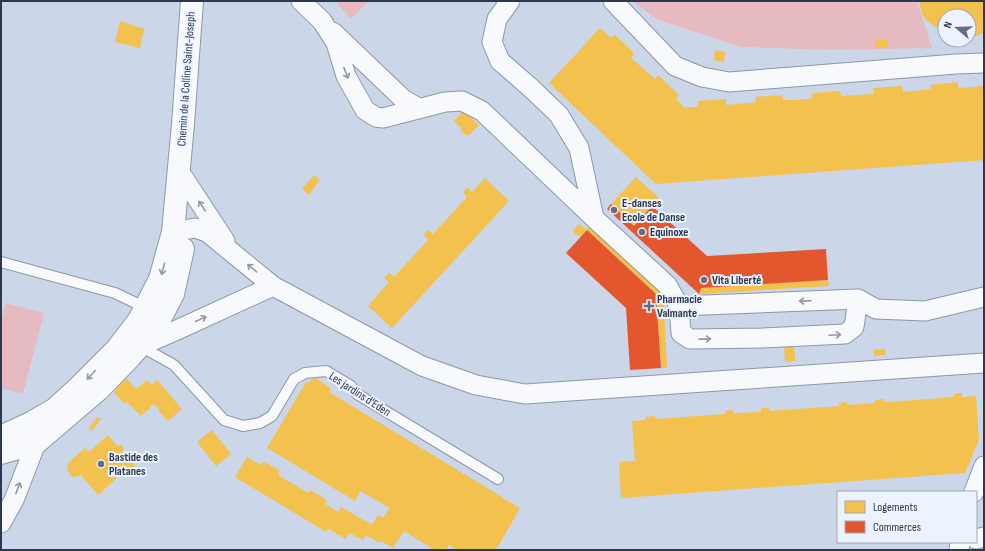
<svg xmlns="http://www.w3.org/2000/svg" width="985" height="551" font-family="'Sofia Sans Condensed',sans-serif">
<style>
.green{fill:#e5bbc1}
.homes{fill:#f2c14e}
.shops{fill:#e4572e}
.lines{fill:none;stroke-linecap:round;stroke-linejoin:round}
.lane-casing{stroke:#8d97a8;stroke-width:12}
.street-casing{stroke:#8d97a8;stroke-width:21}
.secondary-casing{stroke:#8d97a8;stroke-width:24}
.lane{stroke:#f7f9fc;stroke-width:10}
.street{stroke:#f7f9fc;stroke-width:19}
.secondary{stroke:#f7f9fc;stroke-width:22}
.oneway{stroke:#9298a6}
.poi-dot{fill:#646f85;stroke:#ecf2fe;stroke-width:1.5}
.labels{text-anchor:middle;stroke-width:4;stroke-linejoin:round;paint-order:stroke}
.street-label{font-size:12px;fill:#2c384f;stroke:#ecf2fe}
.poi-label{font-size:12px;font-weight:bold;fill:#2c384f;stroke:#ecf2fe;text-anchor:start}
</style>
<rect width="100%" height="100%" fill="#cbd6e8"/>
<path class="green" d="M335 1H369L351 19Z
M633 1H917L932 48 833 50 741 47 656 19Z
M6 303 44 313 23 394 1 388V322Z"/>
<path class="homes" d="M919 1H984V33L969 38V16H945V34L926 20 922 14Z
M120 21 144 29 140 48 115 42Z
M600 28 611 38 615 35 634 53 631 58 655 79 658 75 679 95 676 99 684 107H698V101L726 99V105L756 102 755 97 782 95 783 100H798L813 98 812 93 840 91 841 96 874 94 873 88 902 86 903 92 916 91 931 89 930 85 958 82V88L984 86V160L656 184 549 83Z
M875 40H887L888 47H875Z
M715 50 725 52 724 62 714 60Z
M464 110 479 125 469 135H466L461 131V128L454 121Z
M314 175 320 180 309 195 302 189Z
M636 177 659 198 634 226 611 204Z
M485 178 509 201 392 328 368 306 389 282 384 278 389 273 394 277 428 240 424 235 428 230 433 234 467 197 463 193 467 187 472 192Z
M579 224 587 230 580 237 572 231Z
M590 226 663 291 667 368H661L656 294 587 230Z
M828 280 829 286 699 294 701 288Z
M784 345H794L795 361 785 362Z
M885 349V355L874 356V350Z
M314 377 331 388 329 392 520 508 499 545 494 550H457L449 545 446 550H435L404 531 393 548 381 541 380 543 366 535 363 540 349 533 346 539 328 529 326 532 235 477 247 457 261 465 263 461 280 471 278 475 308 493 310 490 327 500 325 504 338 512 341 507 372 525 378 515 383 518 390 508 360 491 355 501 267 448 306 382 309 383Z
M127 379 136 389 147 380 152 385 157 380 182 409 168 421 158 410 159 409 154 404 141 416 127 402 125 404 114 393 121 383Z
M962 393V397L976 396 979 440 965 473 621 498 619 462 635 461 632 421 646 420V417L655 416V419L725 414V411L733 410V413L761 412V408H769V411L839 406V403L847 402V405L875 403V400L884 399V402L918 400 954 397V394Z
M97 417 101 419 92 431 89 428Z
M212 430 231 454 216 466 197 442Z
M108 435 117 446 121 445 124 448 122 452 135 465 134 472 129 477 123 476 121 474 98 495 81 475 79 476 72 477 67 470 68 463 85 448 89 452Z"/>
<path class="shops" d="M611 204 634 226 652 206 707 256 826 249 828 280 701 288 699 294 607 209Z
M587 230 656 294 661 368 630 370 626 308 566 253Z"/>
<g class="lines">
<defs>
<path id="lane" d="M1 262 115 293 146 308
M140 346 174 365 224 420 243 426 260 423 272 416 294 379 305 373 326 371 351 386 357 394 498 479"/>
<path id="street" d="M301 1 322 21 336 43 346 76 365 110 376 117 383 118 445 102 462 101 482 111 594 218 667 285 679 306 681 333 690 339 762 338 845 334 854 327 858 299
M510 1 497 19 492 42 500 61 532 89 559 115 579 148 594 218
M613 1 675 66 702 77 729 82 956 64 984 63
M333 32 403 99 418 108
M183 177 225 241
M173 232 195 228 207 232 273 286 422 366 476 385 525 394 984 363
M679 306 858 299 876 309 925 311 984 297
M140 346 177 330 273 286
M974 492 984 466
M1 523 14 500 36 443 24 440
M976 539 984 537
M959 550 960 542"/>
<path id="secondary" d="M1 436 5 435 31 423 55 409 76 390 117 349 139 320 160 279 173 232 183 124 192 1
M1 453 36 443 98 390 130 357 147 338 160 319 173 294 183 249"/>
</defs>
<use href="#lane" class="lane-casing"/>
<use href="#street" class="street-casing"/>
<use href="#secondary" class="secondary-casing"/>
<use href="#lane" class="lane"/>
<use href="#street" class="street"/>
<use href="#secondary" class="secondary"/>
</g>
<defs><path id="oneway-shaft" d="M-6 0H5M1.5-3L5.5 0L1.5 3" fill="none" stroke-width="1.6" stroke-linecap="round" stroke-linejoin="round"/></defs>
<g class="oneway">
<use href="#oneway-shaft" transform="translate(346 73) rotate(69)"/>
<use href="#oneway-shaft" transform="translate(202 206) rotate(-123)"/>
<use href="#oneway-shaft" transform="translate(252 268) rotate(-140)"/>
<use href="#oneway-shaft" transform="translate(163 269) rotate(105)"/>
<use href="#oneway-shaft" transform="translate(805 301) rotate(178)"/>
<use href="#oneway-shaft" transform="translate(201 319) rotate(-25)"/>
<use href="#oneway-shaft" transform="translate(835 335) rotate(-3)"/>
<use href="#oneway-shaft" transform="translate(705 339) rotate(-1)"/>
<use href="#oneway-shaft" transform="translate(91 375) rotate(134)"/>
<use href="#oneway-shaft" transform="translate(18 488) rotate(-69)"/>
</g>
<g class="poi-dot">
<circle cx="614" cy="210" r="4"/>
<circle cx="642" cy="232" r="4"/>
<circle cx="704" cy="280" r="4"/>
<path d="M647 300h4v4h4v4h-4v4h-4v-4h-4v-4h4z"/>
<circle cx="101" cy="464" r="4"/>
</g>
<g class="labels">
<g class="street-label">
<text transform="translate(186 79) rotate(-86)" y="4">Chemin de la Colline Saint-Joseph</text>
<text transform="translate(360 394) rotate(33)" y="4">Les jardins d'Eden</text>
</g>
<g class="poi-label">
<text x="622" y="207">E-danses<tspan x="622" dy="14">Ecole de Danse</tspan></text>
<text x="650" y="236">Equinoxe</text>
<text x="712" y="284">Vita Liberté</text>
<text x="657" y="303">Pharmacie<tspan x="657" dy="14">Valmante</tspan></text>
<text x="109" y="461">Bastide des<tspan x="109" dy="14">Platanes</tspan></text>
</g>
</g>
<rect width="985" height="551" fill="none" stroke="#2c384f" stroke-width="4"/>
<rect x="837" y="491" width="140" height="52" fill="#ecf2fe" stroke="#9fa8b8"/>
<rect x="845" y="501" width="20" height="12" fill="#f2c14e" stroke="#9fa8b8"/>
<text x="873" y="511" font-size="12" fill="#2c384f">Logements</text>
<rect x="845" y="521" width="20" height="12" fill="#e4572e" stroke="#9fa8b8"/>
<text x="873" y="531" font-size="12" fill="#2c384f">Commerces</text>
<g transform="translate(957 28) rotate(289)"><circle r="19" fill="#ecf2fe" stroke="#9fa8b8"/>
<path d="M0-3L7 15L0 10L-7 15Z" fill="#646f85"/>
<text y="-6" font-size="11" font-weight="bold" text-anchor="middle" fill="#2c384f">N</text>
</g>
</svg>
